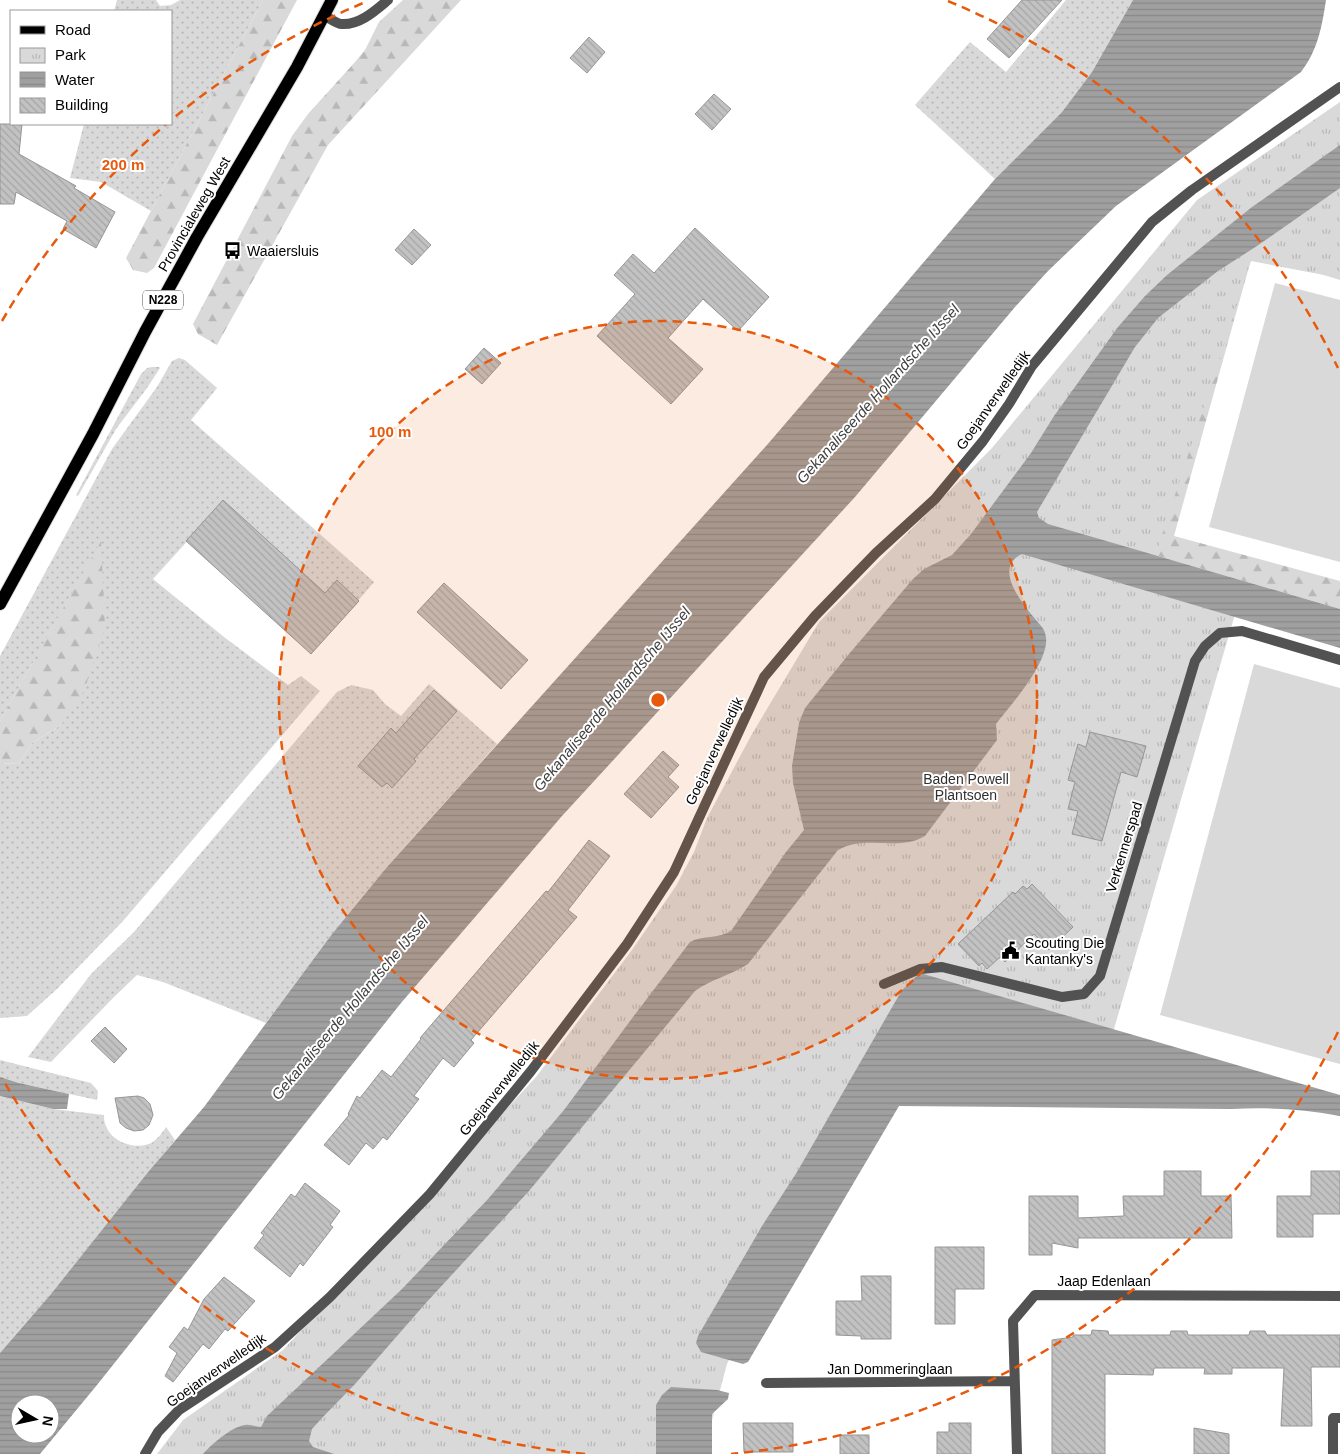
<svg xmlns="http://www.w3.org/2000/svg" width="1340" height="1454" font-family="Arial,sans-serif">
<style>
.grass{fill:url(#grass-dots)}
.forest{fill:url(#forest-firs)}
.park{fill:url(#park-tufts)}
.pitch{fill:#d9d9d9}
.water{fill:url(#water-rules);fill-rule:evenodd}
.building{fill:url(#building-back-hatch);stroke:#969696}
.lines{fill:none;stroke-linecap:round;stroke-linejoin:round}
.primary-casing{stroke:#dbdbdb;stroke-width:14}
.street{stroke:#525252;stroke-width:10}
.primary{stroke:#000;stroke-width:12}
.ring{fill:none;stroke:#e8590c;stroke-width:2.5;stroke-dasharray:9 6}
.labels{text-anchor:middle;stroke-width:4;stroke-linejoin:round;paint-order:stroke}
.shield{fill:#fff;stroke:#4c4c4c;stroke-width:1}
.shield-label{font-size:12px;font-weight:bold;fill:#000}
.street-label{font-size:14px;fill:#000;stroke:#fff}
.poi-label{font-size:14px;fill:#000;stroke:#fff;text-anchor:start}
.park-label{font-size:14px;fill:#303030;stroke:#fff}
.water-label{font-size:15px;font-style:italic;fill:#414141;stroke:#fff}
.centre{fill:#e8590c;stroke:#fff;stroke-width:2.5}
.ring-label{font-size:15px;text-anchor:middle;font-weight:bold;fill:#e8590c;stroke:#fff;stroke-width:4;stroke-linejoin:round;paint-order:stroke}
</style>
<defs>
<pattern id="grass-dots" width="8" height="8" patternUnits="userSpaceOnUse" patternTransform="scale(1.25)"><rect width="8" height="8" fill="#d9d9d9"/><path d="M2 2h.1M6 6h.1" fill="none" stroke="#b8b8b8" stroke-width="1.8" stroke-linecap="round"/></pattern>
<pattern id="forest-firs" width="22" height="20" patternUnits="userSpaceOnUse" patternTransform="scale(1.25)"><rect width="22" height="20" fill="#d9d9d9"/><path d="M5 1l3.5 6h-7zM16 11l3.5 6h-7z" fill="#b8b8b8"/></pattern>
<pattern id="park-tufts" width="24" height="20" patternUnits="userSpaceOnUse" patternTransform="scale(1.25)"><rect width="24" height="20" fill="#d9d9d9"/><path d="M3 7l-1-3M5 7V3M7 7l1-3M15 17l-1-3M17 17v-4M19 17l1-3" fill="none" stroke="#b8b8b8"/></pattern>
<pattern id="water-rules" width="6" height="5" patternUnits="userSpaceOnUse" patternTransform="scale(1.25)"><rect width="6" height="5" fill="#a0a0a0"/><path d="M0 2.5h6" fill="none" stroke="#888"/></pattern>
<pattern id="building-back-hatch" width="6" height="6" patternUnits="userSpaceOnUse" patternTransform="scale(1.25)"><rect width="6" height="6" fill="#c2c2c2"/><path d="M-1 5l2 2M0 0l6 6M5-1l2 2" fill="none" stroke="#a5a5a5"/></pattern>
</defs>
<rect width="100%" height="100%" fill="#fff"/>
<path class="grass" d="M117 0H156L160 6 171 5 180 0H263L151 211 101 182 70 178 84 124H171V11H114Z
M1066 0H1133L1092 72 1062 112 995 179 915 105 970 42 1006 72Z
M179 358 185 360 217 388 191 420 374 582 345 616 221 504 153 579 224 637 288 685 301 676 320 691 123 921 57 989 27 1016 0 1018V763L19 764 32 743 61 725 101 542 0 721V656L112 449 157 387 172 361Z
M152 367H159L160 368 147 388 116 429 78 496 76 495 141 374 147 368Z
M429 684 497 744 387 867 332 934 266 1023 163 982 137 975 114 997 51 1062 28 1057 91 974 134 932 337 692 351 685 373 690 385 704 401 716Z
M0 1060 91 1083 98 1091 97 1100 19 1083 0 1077Z
M0 1096 53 1109 104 1115C104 1118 104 1123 106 1126 112 1143 138 1151 153 1142 158 1138 163 1132 166 1127L175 1140 51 1294 0 1353Z"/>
<path class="forest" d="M263 0H297L154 268 147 273 133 270 126 258Z
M403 0H461L328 145 217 345 198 334 193 324 292 136 308 114 355 62 365 50 379 22Z
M1340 188V280L1278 261 1252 256 1174 536 1340 581V609L1048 524 1135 347Z
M101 541 105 628 84 691 61 725 32 743 19 764 0 763V721Z"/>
<path class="park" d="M1340 102V278L1251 261 1151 569 1238 604 1109 1046 911 993 727 1364 703 1454H157L183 1420 283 1350 536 1077 632 950 676 886 694 852 707 818 752 734 819 622 992 448 1197 200Z"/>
<path class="pitch" d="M1275 283 1340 300V562L1209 527Z
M1254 664 1340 688V1064L1160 1015Z"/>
<path class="water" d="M1133 0H1326C1322 26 1318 50 1301 72L1116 206 1048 271 1015 307 855 497 562 816 401 1003 97 1385 40 1454H0V1353L51 1294 149 1171 204 1107 332 934 387 867 767 445 995 179 1062 112 1092 72ZM20 1404H50V1434H20Z
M1340 145V188L1257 246 1218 271 1158 318 1135 347 1037 512 1039 518 1048 524 1340 609V648L1022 554C992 568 1023 604 1036 620 1039 624 1044 628 1045 633 1054 657 1010 706 996 724L997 740 925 836C898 852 867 834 838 850L748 964C731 975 712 979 695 991L529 1191 425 1304 356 1383 322 1418 312 1429 309 1441 313 1447 334 1454H203C212 1444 231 1427 245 1425 250 1424 256 1427 261 1427L267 1416 402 1289 488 1199 564 1110 633 1017 690 942C703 935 718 939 731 931L786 852 804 830 793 783 792 766 799 723 805 708 849 654 913 579 924 569 952 555 971 534 1031 453 1054 416 1118 327 1145 296 1167 275 1252 207Z
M920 973 1340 1095V1116C1303 1109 1268 1107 1231 1109L899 1106 748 1362 743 1364 701 1352 696 1343 698 1336 762 1226 797 1172 902 990Z
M0 1077 19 1083 69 1094 67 1109H53L0 1096Z
M671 1387 717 1390 729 1393 728 1399 712 1414V1454H656V1405L662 1395Z"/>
<path class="building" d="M1022 0H1062L1009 58 987 39Z
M589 37 605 52 587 73 570 58Z
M714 94 731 109 712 130 695 114Z
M0 124H22L19 154 76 186 74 188 115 212 96 248 63 229 67 221 16 192 14 204H0Z
M695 228 769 297 738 331 703 299 668 338 703 369 671 404 597 336 635 294 614 275 633 254 654 273Z
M414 229 431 245 412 265 395 250Z
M484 348 501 363 482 384 465 369Z
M223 500 325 593 337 580 359 601 311 654 186 541Z
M444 583 528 660 501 689 417 612Z
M434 690 457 711 414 759 416 761 392 788 387 783 382 787 358 766 391 728 396 733Z
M1090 732 1146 746 1137 777 1121 772 1102 841 1072 834 1078 811 1068 809 1075 782 1068 780 1078 744 1086 747Z
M663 751 679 765 668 777 679 787 651 818 624 794Z
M589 840 610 856 568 910 577 917 471 1040 474 1043 454 1067 443 1058 414 1096 419 1099 387 1140 383 1137 373 1149 366 1143 349 1165 324 1145 349 1115 348 1114 357 1096 360 1098 382 1070 391 1077 421 1039 420 1038 546 891 548 892Z
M1032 884 1073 927 1049 950 1034 934 1005 962 1000 957 987 969 982 963 979 966 958 944 1013 892 1015 894 1023 886 1027 889Z
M105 1027 127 1049 114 1063 91 1041Z
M138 1096 144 1098 150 1104 153 1115 149 1125 143 1130 134 1131 126 1128 120 1123 115 1098Z
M1164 1171H1201V1196H1231L1232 1238H1078V1248L1052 1243V1255H1029V1196H1078V1218L1124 1216 1123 1196H1164Z
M1311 1171H1340V1214H1313V1237H1277V1196H1311Z
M305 1183 340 1211 330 1225 333 1227 303 1266 300 1263 290 1277 254 1248 264 1235 261 1233 291 1194 295 1197Z
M935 1247H984V1289H955V1324H935Z
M861 1276H891V1339H861V1336L836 1335V1301H862Z
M224 1277 255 1301 228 1331 225 1329 209 1349 203 1344 173 1382 165 1376 177 1353 169 1347 184 1327 188 1330 204 1299Z
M1092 1330 1108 1331 1109 1335H1170L1171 1331H1187L1188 1335H1249L1250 1331H1265L1267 1335H1340V1367H1311L1312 1426H1281L1284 1368H1232V1374H1204L1205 1368H1154L1153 1375 1105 1374V1454H1052V1340L1073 1337V1335H1091Z
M743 1423H793V1452H744Z
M949 1423H971V1454H937V1432H949Z
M1194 1428 1229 1434V1454H1194Z
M840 1435H869V1454H840Z"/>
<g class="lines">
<defs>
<path id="primary" d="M0 604 93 434 145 332 197 237 297 67 332 0"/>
</defs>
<use href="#primary" class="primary-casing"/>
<path class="street" d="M324 15C329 18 337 24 342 24 360 25 376 10 388 0
M884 984 920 969 942 967 1062 997 1084 994 1100 976 1195 661 1205 646 1220 633 1242 631 1340 660
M766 1383 1014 1381
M145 1454 158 1432 179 1410 275 1347 330 1297 430 1194 531 1071 627 944 674 872 764 677 815 616 876 553 935 499 983 441 1009 404 1032 366 1152 222 1192 190 1340 87
M1017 1454 1013 1321 1035 1295 1340 1296
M1333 1454V1418H1340"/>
<use href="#primary" class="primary"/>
</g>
<circle cx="658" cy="700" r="379" fill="#e8590c" fill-opacity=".12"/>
<g class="ring">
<circle cx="658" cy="700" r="379"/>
<path d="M1338 1032A757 757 0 0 1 731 1454M585 1454A757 757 0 0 1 2 1078M2 321A757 757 0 0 1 368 1M948 1A757 757 0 0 1 1338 368"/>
</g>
<defs>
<symbol id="bus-bare" viewBox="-9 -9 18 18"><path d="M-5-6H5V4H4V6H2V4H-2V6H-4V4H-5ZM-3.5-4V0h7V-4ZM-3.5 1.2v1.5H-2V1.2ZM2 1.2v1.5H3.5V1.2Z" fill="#000" stroke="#fff" stroke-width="2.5" paint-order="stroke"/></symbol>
<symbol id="civic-bare" viewBox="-9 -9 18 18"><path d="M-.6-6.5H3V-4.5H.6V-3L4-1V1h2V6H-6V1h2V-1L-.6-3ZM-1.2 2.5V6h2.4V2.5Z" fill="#000" stroke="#fff" stroke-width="2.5" paint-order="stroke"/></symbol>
</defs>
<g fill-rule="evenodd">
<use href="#bus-bare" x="220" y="238" width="25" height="25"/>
<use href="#civic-bare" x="998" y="938" width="25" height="25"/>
</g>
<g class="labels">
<rect class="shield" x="143" y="290.5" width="40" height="19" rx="4"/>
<g class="shield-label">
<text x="163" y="304">N228</text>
</g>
<g class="street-label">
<text transform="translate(194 214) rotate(-60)" y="5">Provincialeweg West</text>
<text transform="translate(993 400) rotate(-55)" y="5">Goejanverwelledijk</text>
<text transform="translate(714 751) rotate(-65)" y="5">Goejanverwelledijk</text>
<text transform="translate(1124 847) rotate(-73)" y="5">Verkennerspad</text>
<text transform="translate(499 1088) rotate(-51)" y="5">Goejanverwelledijk</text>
<text x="1104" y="1286">Jaap Edenlaan</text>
<text x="890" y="1374">Jan Dommeringlaan</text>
<text transform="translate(216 1370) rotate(-35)" y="5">Goejanverwelledijk</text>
</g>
<g class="poi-label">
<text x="247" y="256">Waaiersluis</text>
<text x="1025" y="948">Scouting Die<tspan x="1025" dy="16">Kantanky's</tspan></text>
</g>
<g class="park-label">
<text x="966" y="784">Baden Powell<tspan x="966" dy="16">Plantsoen</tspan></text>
</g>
<g class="water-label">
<text transform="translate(878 394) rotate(-48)" y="5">Gekanaliseerde Hollandsche IJssel</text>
<text transform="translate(612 699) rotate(-50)" y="5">Gekanaliseerde Hollandsche IJssel</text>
<text transform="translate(350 1008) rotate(-50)" y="5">Gekanaliseerde Hollandsche IJssel</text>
</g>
</g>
<circle cx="658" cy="700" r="8" class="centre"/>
<g class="ring-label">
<text x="123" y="170">200 m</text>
<text x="390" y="437">100 m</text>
</g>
<rect x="10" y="10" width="162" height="115" fill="#ffffff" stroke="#999999"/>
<rect x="20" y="26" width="25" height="8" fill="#000000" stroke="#999999"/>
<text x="55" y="35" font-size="15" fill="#000000">Road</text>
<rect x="20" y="48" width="25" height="15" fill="url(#park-tufts)" stroke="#999999"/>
<text x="55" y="60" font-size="15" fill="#000000">Park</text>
<rect x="20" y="72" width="25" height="15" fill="url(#water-rules)" stroke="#999999"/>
<text x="55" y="85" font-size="15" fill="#000000">Water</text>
<rect x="20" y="98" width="25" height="15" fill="url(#building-back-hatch)" stroke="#999999"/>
<text x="55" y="110" font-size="15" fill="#000000">Building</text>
<g transform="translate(35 1419) rotate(99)"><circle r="24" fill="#ffffff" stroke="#999999"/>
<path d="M0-4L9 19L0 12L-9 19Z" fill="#000000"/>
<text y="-8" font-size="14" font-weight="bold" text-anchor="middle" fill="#000000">N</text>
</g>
</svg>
